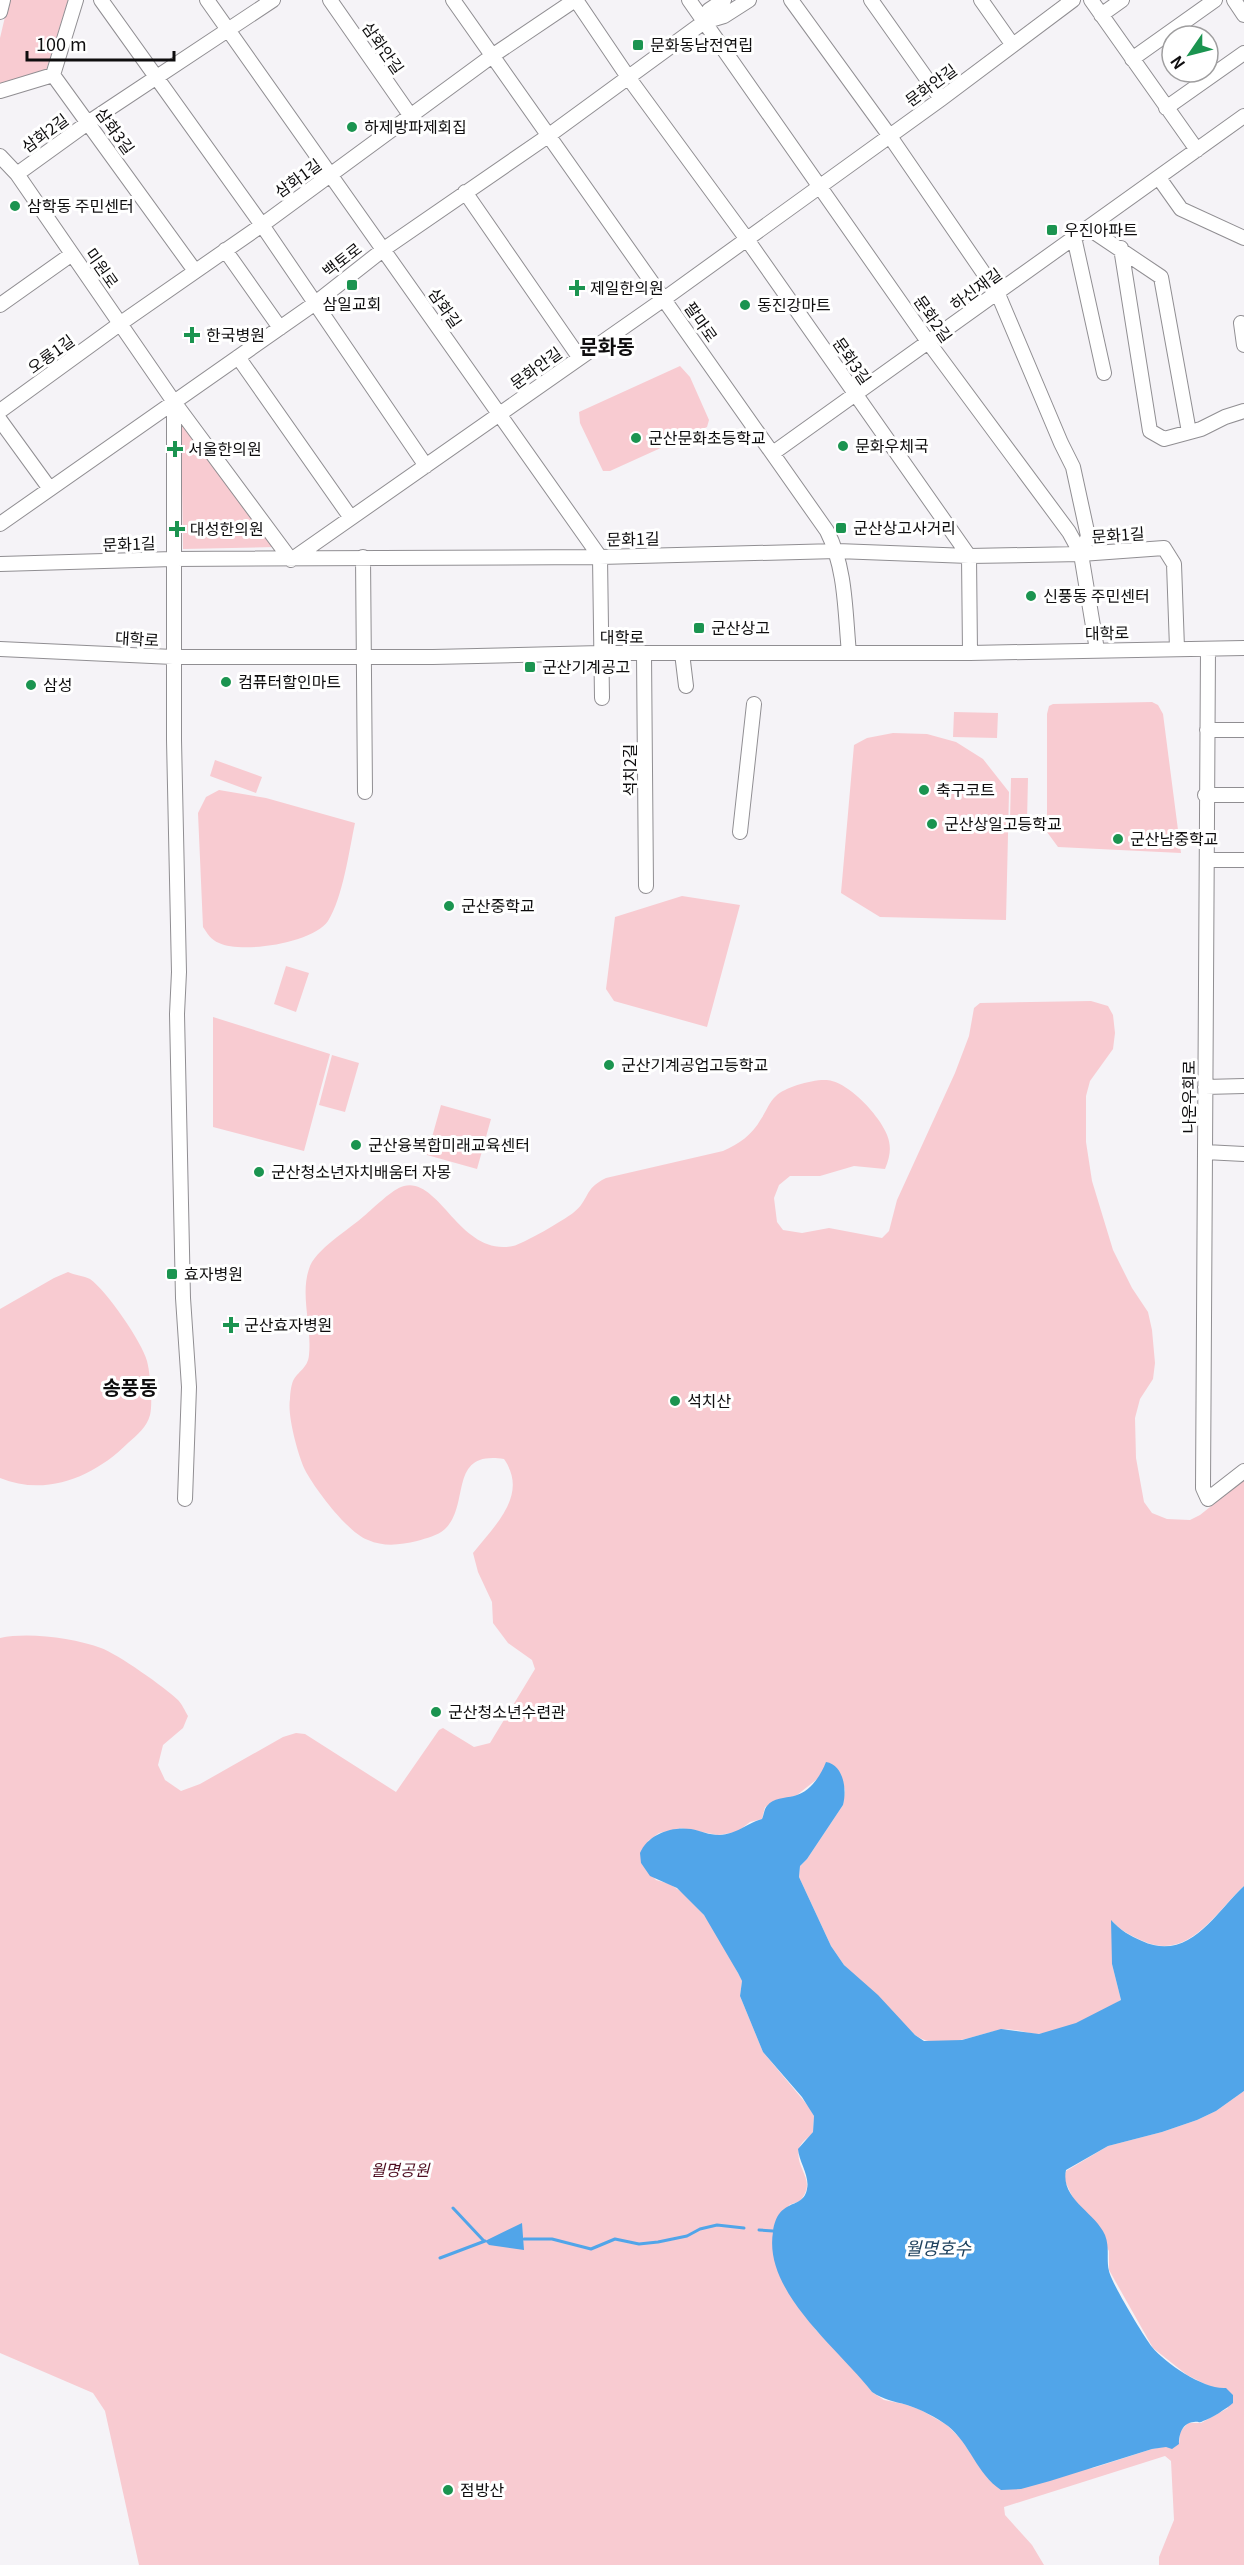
<svg xmlns="http://www.w3.org/2000/svg" width="1244" height="2565" font-family="Georgia,'Noto Sans KR',serif">
<style>
.green{fill:#f8cbd1}
.water{fill:#51a5e9}
.lines{fill:none;stroke-linecap:round;stroke-linejoin:round}
.stream{stroke:#51a5e9;stroke-width:3}
.minor-casing{stroke:#908e92;stroke-width:16}
.minor{stroke:#fff;stroke-width:14}
.poi-dot{fill:#1b9450;stroke:#fff;stroke-width:2}
.labels{text-anchor:middle;stroke-width:6;stroke-linejoin:round;paint-order:stroke}
.poi-label{font-size:16px;fill:#0e0d0e;stroke:#fff;text-anchor:start}
.street-label{font-size:16px;fill:#0e0d0e;stroke:#fff}
.park-label{font-size:16px;font-style:italic;fill:#4e0e20;stroke:#fff}
.water-label{font-size:18px;font-style:italic;fill:#1f425e;stroke:#fff}
.quarter-label{font-size:20px;font-weight:bold;fill:#0e0d0e;stroke:#fff}
</style>
<rect width="100%" height="100%" fill="#f5f3f7"/>
<path class="green" d="M9 0H68L45 74 0 86V38Z
M680 366 690 377 709 420 707 427 610 471H603L580 423 579 412Z
M181 422 275 547 183 549Z
M1152 702 1158 705 1163 714 1181 853 1058 847 1047 832V714L1049 706 1053 704Z
M954 712 998 713 997 738 953 737Z
M893 733 927 734 956 742 983 759 1009 792 1006 920 880 917 841 893 854 745 867 738Z
M215 760 262 777 256 793 210 776Z
M1011 778H1028L1027 821H1010Z
M219 790 266 798 355 823C349 851 343 897 328 921 313 943 242 954 219 943 211 940 207 933 203 927L198 813 206 797Z
M682 896 740 905 707 1027 614 1001 606 989 615 917Z
M286 966 309 973 296 1012 274 1004Z
M1091 1001 1108 1006 1113 1015 1115 1033 1113 1049 1090 1081 1086 1096V1142L1092 1181 1113 1250 1132 1288 1148 1312 1152 1330 1155 1363 1153 1379 1140 1399 1135 1418 1136 1458 1144 1502 1152 1513 1167 1519 1190 1520 1200 1515 1244 1480V1886C1216 1911 1189 1962 1143 1941 1131 1936 1120 1930 1112 1921V1964L1121 2000C1100 2013 1061 2034 1036 2034 1024 2033 1012 2027 1000 2030 974 2035 939 2052 915 2035L844 1965 831 1946 799 1877 800 1866 807 1859 843 1805 845 1790 840 1773 821 1776 797 1795 765 1807 762 1819 750 1822 737 1832 718 1835 681 1828 659 1833 648 1841 641 1863 656 1880 670 1884 683 1893 704 1915 721 1940 742 1981 740 1996 763 2052 809 2107 814 2116 813 2132C810 2137 803 2140 800 2146 792 2168 819 2179 800 2201L789 2205 781 2278 816 2330 858 2373 872 2392 884 2400 904 2404 921 2410 947 2425 960 2438 987 2477 1093 2468 1152 2449 1179 2444 1180 2432 1188 2423H1201L1228 2408 1215 2389 1187 2375 1153 2348 1109 2270V2251L1088 2215 1073 2198 1064 2179 1066 2171 1108 2146 1162 2132 1197 2120 1216 2111 1244 2091V2565H1159V2557L1174 2520 1171 2461 1165 2456 1004 2507 1005 2515 1032 2545 1044 2565H139L105 2411 93 2393 0 2353V1638C29 1632 73 1638 101 1648 116 1653 166 1688 178 1700 182 1704 185 1711 188 1716L183 1728 163 1745 158 1765 165 1780 181 1791 200 1784 283 1737 296 1733 305 1734 396 1792 439 1730 443 1728 474 1747 490 1743 535 1669 532 1660 508 1643 493 1623 492 1602 478 1572 473 1553C495 1525 529 1495 504 1459 447 1450 471 1505 445 1529 437 1536 427 1538 417 1541 400 1545 384 1547 368 1540 348 1533 315 1489 305 1470 298 1455 287 1415 290 1399 290 1394 291 1386 293 1381 298 1371 308 1368 309 1355 312 1327 300 1295 309 1269 314 1250 350 1229 364 1216 374 1208 392 1189 404 1186 440 1177 460 1257 513 1246 523 1244 564 1220 573 1213 590 1200 583 1189 606 1178L723 1151C739 1144 752 1135 761 1119 766 1112 769 1102 776 1096 785 1087 819 1077 832 1081 850 1086 870 1107 880 1122 891 1139 893 1150 885 1169L854 1166 820 1176H790L779 1185 774 1198 777 1222 783 1230 802 1233 829 1228 882 1238 889 1231 897 1200 955 1073 969 1036 974 1008 980 1003Z
M213 1017 330 1054 304 1151 213 1127Z
M332 1055 359 1063 345 1112 319 1105Z
M441 1105 491 1119 477 1169 427 1155Z
M68 1272C74 1275 84 1276 90 1279 106 1290 142 1342 147 1361 150 1372 153 1404 150 1415 147 1427 137 1435 128 1443 94 1477 46 1497 0 1478V1309L54 1278Z"/>
<path class="water" d="M826 1762C844 1765 847 1790 843 1805L807 1859 800 1866 799 1877 831 1946 844 1965 878 1995 915 2035 924 2041 962 2040 1001 2029 1039 2034 1076 2023 1121 2000 1112 1964 1111 1920C1120 1930 1130 1936 1142 1941 1189 1963 1216 1912 1244 1886V2091L1216 2111 1197 2120 1162 2132 1108 2146 1066 2170C1060 2199 1095 2212 1105 2235 1110 2248 1106 2259 1109 2271 1112 2284 1143 2335 1152 2347 1166 2364 1205 2390 1226 2388L1233 2395V2403C1227 2408 1211 2419 1203 2421 1198 2424 1200 2421 1194 2422 1182 2423 1179 2434 1179 2444L1172 2449 1166 2447 1152 2449 1050 2481 1021 2489 1001 2490C977 2474 970 2444 948 2426 936 2417 920 2409 907 2405 893 2401 884 2400 872 2392 839 2349 763 2292 773 2232 778 2196 803 2211 807 2189 810 2176 799 2162 798 2149L813 2132 814 2116 802 2097 763 2052 740 1996 742 1981 738 1973 704 1915 677 1888 650 1876 641 1863 640 1853C648 1834 672 1826 691 1829 701 1831 709 1835 719 1835 738 1834 745 1824 762 1819 764 1815 764 1809 767 1806 773 1798 785 1798 794 1796 810 1792 820 1777 826 1762Z
M522 2223 524 2250 489 2245 485 2241Z"/>
<g class="lines">
<path class="stream" d="M453 2208 483 2240
M759 2230 773 2231
M524 2239H552L591 2249 615 2239 639 2244 658 2242 687 2236 700 2229 717 2225 744 2228
M440 2258 485 2241"/>
<defs>
<path id="minor" d="M76 0 53 75 195 271
M101 0 262 225 426 466
M207 0 600 557 602 698
M330 0 410 115
M453 0 827 531C846 568 845 612 849 653
M576 0 628 77 746 238 969 556 970 653
M689 0 929 343 1069 532 1081 554 1097 650
M791 0 889 135 998 294 1061 443 1073 467 1088 536 1081 554
M871 0 941 99
M981 0 1012 44
M1091 0 1197 150
M1234 0 1244 15
M0 12 3 0
M1101 15 1122 0
M704 22 709 10 724 0
M1132 59 1215 0
M0 91 53 75
M1166 108 1244 53
M0 156 17 174 174 402 291 560 664 299 941 99 1073 0
M17 174 89 122 273 0
M1159 178 1181 209 1244 238
M465 192 579 357
M1088 228 1161 277 1189 432
M1074 237 1104 373
M1121 248 1150 431 1164 439 1201 429 1225 417 1244 411
M225 250 280 328
M0 305 72 254
M1241 323 1244 345
M238 357 351 518
M174 402V740L179 972 177 1014 183 1298 189 1387 185 1499
M0 411 121 323 262 225 492 56 575 0
M0 420 50 489
M773 453 1244 116
M0 524 314 304 384 249 548 136 704 22 724 16 749 0
M363 557 365 792
M0 564 173 559 600 557 837 551 969 556 1081 554 1164 548 1174 564 1177 648
M0 649 173 657H433L601 653H970L1244 648
M1208 649 1203 1488 1208 1499 1244 1471
M682 653 686 686
M644 654 646 886
M1207 730H1244
M1205 795H1244
M740 832 754 704
M1207 860H1244
M1205 1087 1244 1086
M1205 1152 1244 1154"/>
</defs>
<use href="#minor" class="minor-casing"/>
<use href="#minor" class="minor"/>
</g>
<g class="poi-dot">
<rect x="632" y="39" width="12" height="12" rx="3"/>
<circle cx="352" cy="127" r="6"/>
<circle cx="15" cy="206" r="6"/>
<rect x="1046" y="224" width="12" height="12" rx="3"/>
<rect x="346" y="279" width="12" height="12" rx="3"/>
<path d="M574 279h6v6h6v6h-6v6h-6v-6h-6v-6h6z"/>
<circle cx="745" cy="305" r="6"/>
<path d="M189 326h6v6h6v6h-6v6h-6v-6h-6v-6h6z"/>
<circle cx="636" cy="438" r="6"/>
<circle cx="843" cy="446" r="6"/>
<path d="M172 440h6v6h6v6h-6v6h-6v-6h-6v-6h6z"/>
<rect x="835" y="522" width="12" height="12" rx="3"/>
<path d="M174 520h6v6h6v6h-6v6h-6v-6h-6v-6h6z"/>
<circle cx="1031" cy="596" r="6"/>
<rect x="693" y="622" width="12" height="12" rx="3"/>
<rect x="524" y="661" width="12" height="12" rx="3"/>
<circle cx="226" cy="682" r="6"/>
<circle cx="31" cy="685" r="6"/>
<circle cx="924" cy="790" r="6"/>
<circle cx="932" cy="824" r="6"/>
<circle cx="1118" cy="839" r="6"/>
<circle cx="449" cy="906" r="6"/>
<circle cx="609" cy="1065" r="6"/>
<circle cx="356" cy="1145" r="6"/>
<circle cx="259" cy="1172" r="6"/>
<rect x="166" y="1268" width="12" height="12" rx="3"/>
<path d="M228 1316h6v6h6v6h-6v6h-6v-6h-6v-6h6z"/>
<circle cx="675" cy="1401" r="6"/>
<circle cx="436" cy="1712" r="6"/>
<circle cx="448" cy="2490" r="6"/>
</g>
<g class="labels">
<g class="poi-label">
<text x="650" y="51">문화동남전연립</text>
<text x="364" y="133">하제방파제회집</text>
<text x="27" y="212">삼학동 주민센터</text>
<text x="1064" y="236">우진아파트</text>
<text x="590" y="294">제일한의원</text>
<text x="352" y="310" text-anchor="middle">삼일교회</text>
<text x="757" y="311">동진강마트</text>
<text x="206" y="341">한국병원</text>
<text x="648" y="444">군산문화초등학교</text>
<text x="855" y="452">문화우체국</text>
<text x="188" y="455">서울한의원</text>
<text x="853" y="534">군산상고사거리</text>
<text x="190" y="535">대성한의원</text>
<text x="1043" y="602">신풍동 주민센터</text>
<text x="711" y="634">군산상고</text>
<text x="542" y="673">군산기계공고</text>
<text x="238" y="688">컴퓨터할인마트</text>
<text x="43" y="691">삼성</text>
<text x="936" y="796">축구코트</text>
<text x="944" y="830">군산상일고등학교</text>
<text x="1130" y="845">군산남중학교</text>
<text x="461" y="912">군산중학교</text>
<text x="621" y="1071">군산기계공업고등학교</text>
<text x="368" y="1151">군산융복합미래교육센터</text>
<text x="271" y="1178">군산청소년자치배움터 자몽</text>
<text x="184" y="1280">효자병원</text>
<text x="244" y="1331">군산효자병원</text>
<text x="687" y="1407">석치산</text>
<text x="448" y="1718">군산청소년수련관</text>
<text x="460" y="2496">점방산</text>
</g>
<g class="street-label">
<text transform="translate(383 48) rotate(55)" y="6">삼화안길</text>
<text transform="translate(931 85) rotate(-36)" y="6">문화안길</text>
<text transform="translate(115 131) rotate(54)" y="6">삼화3길</text>
<text transform="translate(45 133) rotate(-36)" y="6">삼화2길</text>
<text transform="translate(298 178) rotate(-36)" y="6">삼화1길</text>
<text transform="translate(342 260) rotate(-38)" y="6">백토로</text>
<text transform="translate(102 268) rotate(55)" y="6">미원로</text>
<text transform="translate(976 289) rotate(-36)" y="6">하신재길</text>
<text transform="translate(445 308) rotate(55)" y="6">삼화길</text>
<text transform="translate(933 319) rotate(55)" y="6">문화2길</text>
<text transform="translate(701 322) rotate(55)" y="6">팔마로</text>
<text transform="translate(51 354) rotate(-36)" y="6">오룡1길</text>
<text transform="translate(852 361) rotate(55)" y="6">문화3길</text>
<text transform="translate(536 368) rotate(-36)" y="6">문화안길</text>
<text transform="translate(1118 535) rotate(-4)" y="6">문화1길</text>
<text transform="translate(633 539) rotate(-1)" y="6">문화1길</text>
<text transform="translate(129 544) rotate(-2)" y="6">문화1길</text>
<text transform="translate(1107 633) rotate(-1)" y="6">대학로</text>
<text x="622" y="643">대학로</text>
<text transform="translate(137 639) rotate(3)" y="6">대학로</text>
<text transform="translate(630 770) rotate(-90)" y="6">석치2길</text>
<text transform="translate(1189 1097) rotate(-90)" y="6">나운우회로</text>
</g>
<g class="park-label">
<text x="400" y="2176">월명공원</text>
</g>
<g class="water-label">
<text x="938" y="2255">월명호수</text>
</g>
<g class="quarter-label">
<text x="607" y="354">문화동</text>
<text x="130" y="1395">송풍동</text>
</g>
</g>
<g transform="translate(1190 54) rotate(235)"><circle r="28" fill="#ffffff" stroke="#9f9e9f" stroke-width="1.5"/>
<path d="M0-4.5L10 22L0 15L-10 22Z" fill="#1b9450"/>
<text y="-9" font-size="16" font-weight="bold" text-anchor="middle" fill="#0e0d0e">N</text>
</g>
<path d="M27 51v9h147v-9" fill="none" stroke="#0e0d0e" stroke-width="3"/>
<text x="36" y="51" font-size="18" fill="#0e0d0e" stroke="#ffffff" stroke-width="4.5" paint-order="stroke">100 m</text>
</svg>
